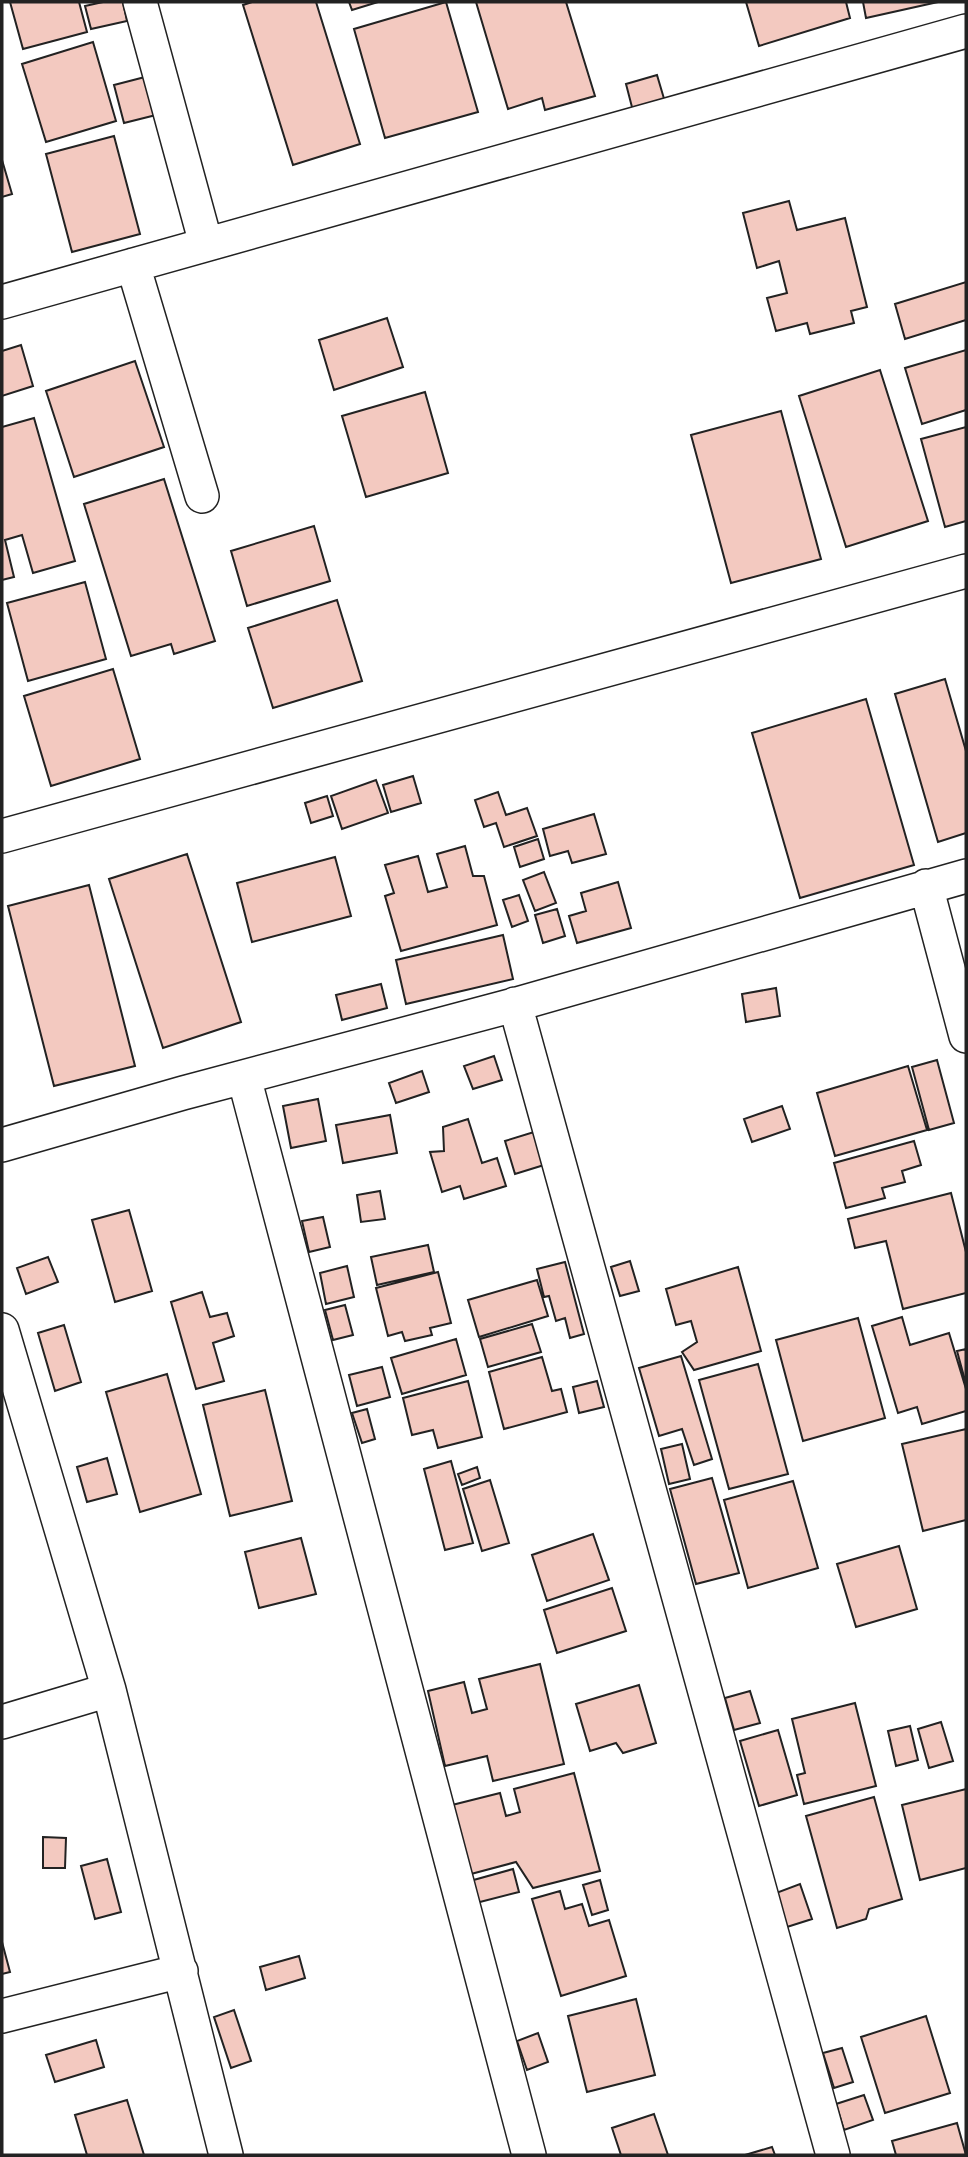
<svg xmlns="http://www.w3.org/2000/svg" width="968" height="2157" font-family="Figtree,sans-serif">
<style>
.building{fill:#f3c9c0;stroke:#222;stroke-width:2}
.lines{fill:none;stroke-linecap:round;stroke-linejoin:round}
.street-casing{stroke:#222;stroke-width:36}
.street{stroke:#fff;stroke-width:33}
</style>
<rect width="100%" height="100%" fill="#fff"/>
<path class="building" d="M10 2H79L87 32 23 49Z
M103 2H123L127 21 91 29 85 6Z
M252 2H316L360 144 293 165 243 5Z
M349 2H378L352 10Z
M446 2 478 112 385 138 354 29Z
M476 2H566L595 96 545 110 542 98 508 109Z
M746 2H846L850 18 759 46Z
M863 2H938L866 18Z
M93 42 116 121 46 142 22 64Z
M657 75 665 102 633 111 626 84Z
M145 77 156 115 124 123 114 85Z
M114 136 140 234 72 252 46 154Z
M2 160 12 194 2 197Z
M789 201 797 230 845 218 867 307 851 311 854 323 810 334 807 323 776 331 767 298 787 293 779 261 757 268 743 213Z
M966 282V320L905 339 895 304Z
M387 318 403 367 334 390 319 340Z
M21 345 33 386 2 396V351Z
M966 350V410L922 424 905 368Z
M135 361 164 447 74 477 46 391Z
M880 370 928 521 846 547 799 396Z
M425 392 448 473 366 497 342 416Z
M781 411 821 559 731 583 691 435Z
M34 418 75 561 33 573 22 535 5 540 14 577 2 580V427Z
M966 427V521L945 527 921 439Z
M164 479 215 641 174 654 171 644 131 656 84 504Z
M314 526 330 581 247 606 231 551Z
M85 582 106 659 28 681 7 603Z
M337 600 362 681 273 708 248 628Z
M113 669 140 759 51 786 24 696Z
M945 679 966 751V833L938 842 895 694Z
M866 699 914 865 800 898 752 733Z
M413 776 421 803 391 812 383 785Z
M376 780 388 813 342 829 331 796Z
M498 792 506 815 527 808 537 836 504 847 496 823 484 827 475 800Z
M327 796 333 816 311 823 305 803Z
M594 814 606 854 572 863 568 851 550 856 543 829Z
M538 839 544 859 520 867 514 847Z
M465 846 473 876H484L497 925 401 951 385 896 394 893 385 865 418 856 428 892 447 887 437 854Z
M187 854 241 1022 163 1048 109 879Z
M335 857 351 916 252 942 237 883Z
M544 872 556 903 535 911 523 880Z
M618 882 631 928 577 943 569 916 586 911 581 893Z
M89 885 135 1066 54 1086 8 906Z
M519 895 528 921 512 927 503 900Z
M557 909 565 936 543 943 535 915Z
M503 935 513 979 406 1004 396 960Z
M381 984 387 1008 342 1020 336 995Z
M776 988 780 1016 746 1022 742 994Z
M494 1056 502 1080 473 1089 464 1066Z
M937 1060 954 1123 929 1130 912 1067Z
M908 1066 927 1130 835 1156 817 1093Z
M422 1071 429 1092 396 1103 389 1083Z
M318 1099 326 1141 291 1148 283 1106Z
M782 1106 790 1129 752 1142 744 1119Z
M390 1115 397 1153 343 1163 336 1125Z
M468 1119 482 1163 497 1158 506 1186 464 1199 460 1186 442 1192 430 1152 444 1151 443 1127Z
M534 1132 544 1165 515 1174 505 1141Z
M914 1141 921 1165 902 1171 905 1182 882 1188 885 1198 846 1208 834 1163Z
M380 1191 385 1219 361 1222 357 1195Z
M951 1193 966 1252V1293L903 1309 886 1241 855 1248 848 1219Z
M129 1210 152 1291 115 1302 92 1220Z
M323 1217 330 1247 309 1252 302 1221Z
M428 1245 434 1272 377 1285 371 1257Z
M48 1257 58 1282 26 1294 17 1268Z
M630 1261 639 1291 620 1296 611 1267Z
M565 1262 584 1334 570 1338 565 1318 556 1321 549 1296 544 1297 537 1269Z
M347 1266 354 1297 326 1304 320 1273Z
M738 1267 761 1351 694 1370 682 1352 697 1342 691 1321 676 1325 666 1289Z
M438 1272 451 1323 430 1328 432 1335 405 1341 402 1332 388 1336 376 1288Z
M537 1280 548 1316 479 1337 468 1300Z
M202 1292 210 1317 227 1313 234 1336 213 1343 224 1381 196 1389 171 1302Z
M345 1305 353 1335 333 1340 325 1310Z
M902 1317 910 1345 949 1333 966 1389V1411L922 1424 917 1407 898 1413 872 1326Z
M858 1318 885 1418 803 1441 776 1340Z
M532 1324 541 1352 488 1367 480 1339Z
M64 1325 81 1382 55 1391 38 1333Z
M456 1339 466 1375 402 1394 391 1358Z
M966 1349V1384L957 1351Z
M681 1356 712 1459 694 1465 682 1429 659 1436 639 1368Z
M542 1357 552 1391 561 1389 567 1412 504 1429 489 1372Z
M758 1364 788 1474 729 1489 699 1380Z
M382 1367 390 1397 357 1406 349 1375Z
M167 1374 201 1494 140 1512 106 1392Z
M468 1381 482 1437 438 1448 433 1430 412 1435 403 1398Z
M597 1381 604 1407 579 1413 573 1387Z
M265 1390 292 1501 230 1516 203 1405Z
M367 1409 375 1439 362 1443 352 1413Z
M966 1429V1520L923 1531 902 1444Z
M682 1444 690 1479 669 1484 661 1449Z
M107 1458 117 1494 87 1502 77 1467Z
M451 1461 473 1543 445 1550 424 1469Z
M477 1467 480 1478 462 1485 458 1474Z
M712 1478 739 1573 696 1584 670 1489Z
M490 1480 509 1543 482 1551 463 1489Z
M793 1481 818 1568 748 1588 724 1500Z
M593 1534 609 1580 547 1601 532 1555Z
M301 1538 316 1594 259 1608 245 1552Z
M899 1546 917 1609 856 1627 837 1564Z
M612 1588 626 1631 557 1653 544 1610Z
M540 1664 564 1764 493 1781 487 1756 445 1766 428 1691 464 1682 472 1713 487 1709 479 1679Z
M639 1685 656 1743 623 1753 616 1743 590 1751 576 1704Z
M750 1691 760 1723 734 1730 725 1698Z
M855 1703 876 1786 804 1804 797 1775 805 1773 792 1719Z
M941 1722 953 1761 929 1768 918 1729Z
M910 1726 918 1760 896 1766 888 1731Z
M778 1730 797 1795 759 1806 740 1741Z
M574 1773 600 1871 533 1888 516 1862 471 1874 452 1805 500 1793 506 1816 520 1812 514 1789Z
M966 1789V1868L920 1880 902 1805Z
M874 1797 902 1899 869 1909 866 1919 837 1928 806 1816Z
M43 1837 66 1838 65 1868H43Z
M107 1859 121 1912 95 1919 81 1866Z
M513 1869 519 1892 476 1903 470 1881Z
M600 1880 608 1910 592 1915 583 1885Z
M800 1884 812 1919 787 1927 776 1893Z
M560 1891 565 1909 582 1904 589 1926 609 1920 626 1976 561 1996 532 1899Z
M2 1942 10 1972 2 1974Z
M299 1956 305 1978 266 1990 260 1967Z
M636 1999 655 2075 587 2092 568 2016Z
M234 2010 251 2061 231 2068 214 2017Z
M926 2016 950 2093 885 2113 861 2037Z
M538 2033 548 2062 527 2070 517 2041Z
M96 2040 104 2067 55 2082 46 2055Z
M842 2048 853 2082 834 2088 823 2053Z
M864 2095 873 2120 844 2130 836 2104Z
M127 2100 144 2155H87L75 2115Z
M654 2114 668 2155H621L612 2128Z
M957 2123 966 2155H896L892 2141Z
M772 2147 775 2155H745Z"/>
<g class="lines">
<defs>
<path id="street" d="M140 2 206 244
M133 265 202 496
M2 302 966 31
M2 836 966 571
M926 886 966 1036
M515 1004 833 2155
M244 1077 529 2155
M2 1145 183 1093 514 1005 966 876
M2 1330 109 1690 226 2155
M2 1722 109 1690
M2 2016 181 1971"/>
</defs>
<use href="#street" class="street-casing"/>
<use href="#street" class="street"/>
</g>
<rect width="968" height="2157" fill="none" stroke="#222222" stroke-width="7"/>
</svg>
